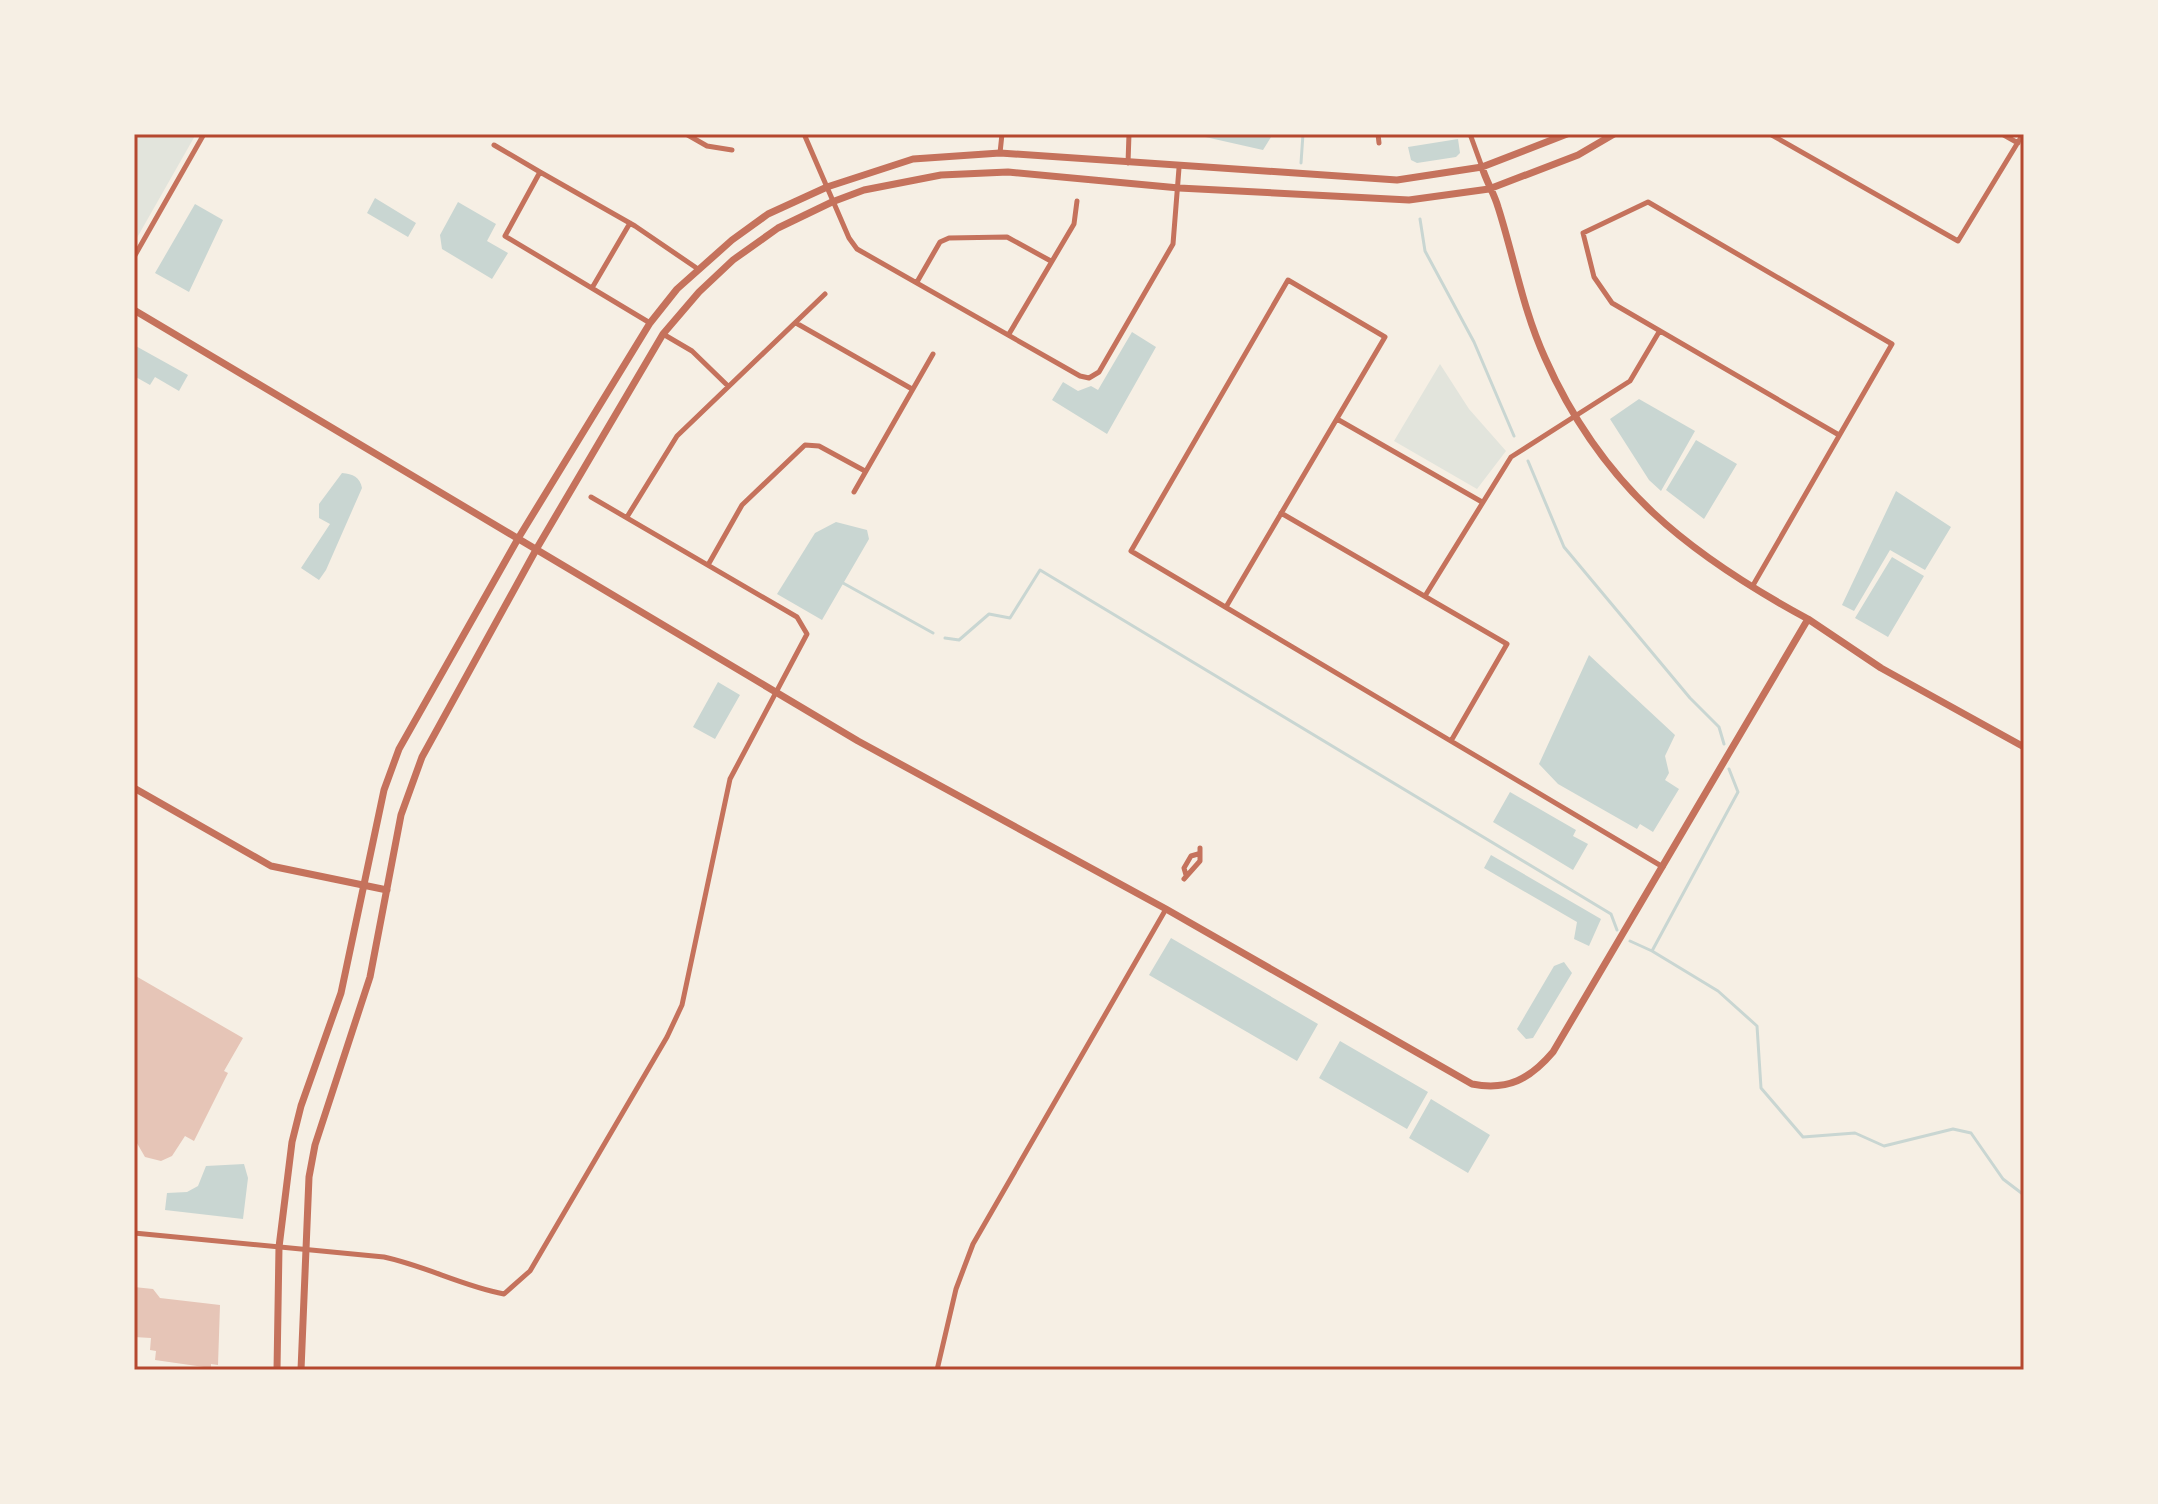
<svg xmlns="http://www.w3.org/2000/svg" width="2158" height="1504" font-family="Raleway,sans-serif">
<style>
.green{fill:#e2e4dc}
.water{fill:#c9d6d2}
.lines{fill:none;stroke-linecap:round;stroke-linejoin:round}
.stream{stroke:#c9d6d2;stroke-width:3}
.building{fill:#e6c5b7}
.minor{stroke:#c5725c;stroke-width:5}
.tertiary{stroke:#c5725c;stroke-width:7}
.neatline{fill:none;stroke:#b5482f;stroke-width:3}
</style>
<rect width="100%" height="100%" fill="#f6efe4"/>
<path class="green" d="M134 134H196L134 243Z
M1440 364 1469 409 1506 451 1477 489 1394 441Z"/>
<path class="water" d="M1192 134H1273L1263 150Z
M1458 139 1460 153 1456 157 1417 163 1411 160 1408 147Z
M375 198 416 223 408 237 367 213Z
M458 202 496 224 487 241 508 253 492 279 442 249 440 235Z
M195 204 223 220 189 292 155 273Z
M1132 332 1156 347 1107 434 1052 400 1063 382 1078 391 1091 386 1098 390Z
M134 345 188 375 179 391 155 377 150 385 134 376Z
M1639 399 1695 431 1661 491 1649 480 1610 419Z
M1696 440 1737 464 1704 519 1666 490Z
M342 473C353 474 360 477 362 488L326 570 319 580 301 568 330 524 319 518V504Z
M1896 491 1951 527 1925 570 1890 550 1854 611 1842 605Z
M836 522 867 530 869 539 822 620 777 594 815 533Z
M1892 557 1924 576 1888 637 1855 618Z
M1589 655 1675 735 1665 756 1669 773 1665 780 1679 789 1653 832 1640 824 1637 829 1558 784 1539 764Z
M718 682 740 695 715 739 693 727Z
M1510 792 1576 830 1573 836 1588 844 1573 870 1493 822Z
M1491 855 1601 919 1589 946 1574 939 1577 922 1484 868Z
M1171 938 1318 1024 1297 1061 1149 975Z
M1564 962 1572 973 1533 1038 1526 1039 1517 1029 1554 966Z
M1340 1041 1428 1092 1407 1129 1319 1078Z
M1431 1099 1490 1135 1468 1173 1409 1138Z
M244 1164 248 1178 243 1219 165 1210 167 1193 187 1192 198 1186 206 1166Z"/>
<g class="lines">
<path class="stream" d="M1301 163 1303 134
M1420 219 1425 251 1474 342 1514 436
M1528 461 1564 547 1690 698 1719 727 1724 744
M843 583 933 633
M945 638 959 640 989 614 1010 618 1040 570 1611 914 1617 930
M1729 769 1738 792 1652 951 1718 991 1757 1026 1761 1088 1803 1137 1855 1133 1884 1146 1953 1129 1971 1133 2003 1179 2024 1195
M1630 941 1652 951"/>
</g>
<path class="building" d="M134 975 243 1038 224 1071 228 1073 194 1141 185 1136 172 1156 161 1161 145 1157 134 1138Z
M134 1287 153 1289 160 1298 220 1305 218 1365 211 1364V1368L155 1360 156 1351 150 1350 151 1338 134 1337Z"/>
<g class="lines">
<path class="minor" d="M686 134 707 146 732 150
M804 134 849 238 857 249 1080 376 1089 378 1099 372 1173 244 1179 168
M1378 134 1379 143
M1470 134 1482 167
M1770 134 1958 241 2023 134
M2002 134 2018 143
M494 145 540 172
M1000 153 1002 134
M1128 163 1129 134
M134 257 204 134
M917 282 940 242 949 238 1007 237 1049 260
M592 288 630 223
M650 323 505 236 540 172 635 226 698 269
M796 323 912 389
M663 334 692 351 728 386
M1009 334 1074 224 1077 201
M1337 419 1482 502
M854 492 933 354
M1281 513 1507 644 1451 741
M627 517 677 436 825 294
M708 565 742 505 805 445 819 446 865 471
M1752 587 1892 344 1648 202 1583 233 1594 277 1612 303 1839 435
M1425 596 1511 457 1630 381 1659 332
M1226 607 1385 337 1288 280 1131 551 1663 867
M1186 875 1184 868 1191 856 1198 854
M1184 879 1200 861V848
M134 1233 384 1257C426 1266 462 1286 504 1294L530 1271 667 1037 682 1005 730 779 807 634 797 617 591 497
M937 1370 956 1289 973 1244 1166 909"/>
<path class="tertiary" d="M1482 167C1486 181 1494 193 1498 207 1514 257 1523 310 1545 358 1602 487 1688 554 1808 619
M134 310 858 741 1166 909 1472 1084C1508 1091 1530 1079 1553 1052L1808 619 1881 668 2024 747
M134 788 271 866 387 890
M277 1370 279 1247 292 1142 301 1106 341 993 384 790 399 749 519 537 650 323 677 289 732 240 768 214 827 187 913 159 1000 153 1397 180 1482 167 1567 134
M301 1370 309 1177 315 1145 370 977 401 815 422 757 537 548 663 334 699 292 733 260 778 228 832 202 864 190 941 175 1008 172 1179 188 1409 200 1489 189 1578 155 1614 134"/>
</g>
<rect width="2158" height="1504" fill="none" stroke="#f6efe4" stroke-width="272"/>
<rect x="136" y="136" width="1886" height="1232" class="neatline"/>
</svg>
